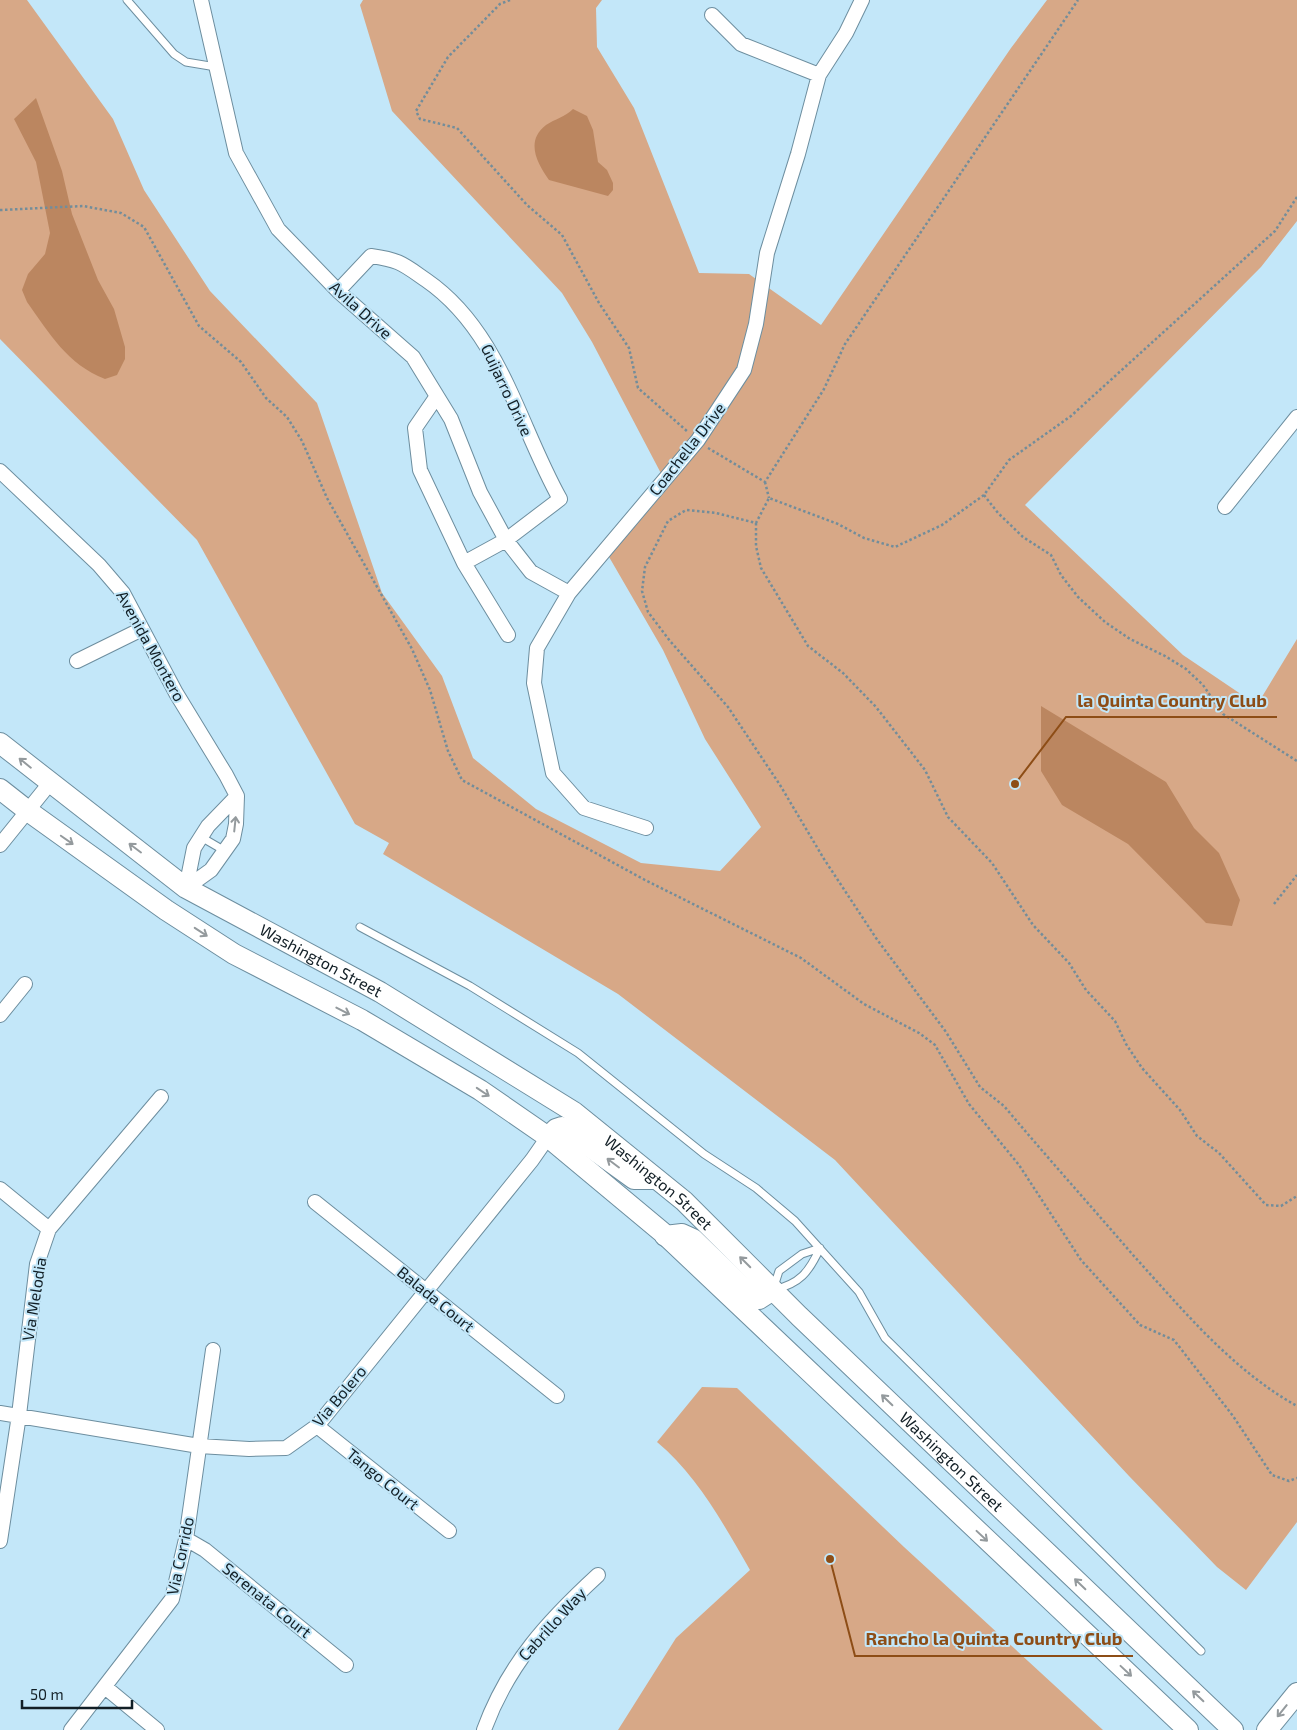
<svg xmlns="http://www.w3.org/2000/svg" width="1297" height="1730" font-family="'Exo 2',sans-serif">
<style>
.green{fill:#d7a887}
.water{fill:#bb8660}
.lines{fill:none;stroke-linecap:round;stroke-linejoin:round}
.service-casing{stroke:#6d8e9f;stroke-width:9}
.minor-casing{stroke:#6d8e9f;stroke-width:16}
.secondary-casing{stroke:#6d8e9f;stroke-width:22}
.path{stroke:#738d9a;stroke-width:2.5;stroke-dasharray:2.5 2.5;stroke-linecap:butt}
.service{stroke:#fff;stroke-width:7}
.minor{stroke:#fff;stroke-width:14}
.secondary{stroke:#fff;stroke-width:20}
.oneway{stroke:#949a9d}
.labels{text-anchor:middle;stroke-width:4;stroke-linejoin:round;paint-order:stroke}
.street-label{font-size:16px;fill:#121f26;stroke:#c3e7f9}
.leader{fill:none;stroke:#8d4d16;stroke-width:2}
.callout-dot{fill:#8d4d16;stroke:#c3e7f9;stroke-width:2}
.callout-label{font-size:18px;text-anchor:middle;font-weight:bold;fill:#8d4d16;stroke:#c3e7f9;stroke-width:4;stroke-linejoin:round;paint-order:stroke}
</style>
<rect width="100%" height="100%" fill="#c3e7f9"/>
<path class="green" d="M0 0H27L113 119 144 190 210 291 317 403 382 593 442 676 473 758 536 809 641 863 720 871 761 827 705 739 663 650 605 550 665 481 592 342 562 293 392 111 360 5 363 0H602L596 8 597 47 634 108 699 273 749 274 821 325 1011 48 1047 0H1297V221L1261 267 1025 505 1183 655 1257 705 1297 639V1522L1246 1590 1217 1567 1129 1476 835 1160 618 994 383 854 389 843 355 824 197 540 0 339Z
M702 1387 737 1388 904 1547 1103 1730H618L676 1638 750 1570C724 1525 697 1475 657 1442Z"/>
<path class="water" d="M36 98 62 171 72 214 98 280 114 309 125 347V359L117 375 105 379C67 364 50 334 27 302L22 290 28 274 45 254 50 233 36 162 14 119Z
M573 109 587 116 593 130 598 162 607 170 613 183V190L608 196 549 180C537 163 525 141 546 125 555 119 565 117 573 109Z
M1041 706 1166 782 1194 828 1219 853 1240 900 1232 926 1206 923 1128 844 1062 805 1041 771Z"/>
<g class="lines">
<defs>
<path id="service" d="M127 0 174 54 186 62 216 67
M201 837 225 851
M360 927 470 986 578 1053 704 1154 756 1188 795 1221 859 1292 885 1338 1201 1651
M820 1248C809 1272 800 1284 773 1290L779 1271 802 1254Z"/>
<path id="minor" d="M201 0 236 153 278 229 338 291 413 357 451 419 480 492 506 540 531 572 569 593
M712 15 741 44 819 75
M338 291 371 256C400 260 403 264 426 280 500 331 518 424 560 499L506 540 464 563 420 470 415 428 437 396
M0 471 99 565 123 593 176 693 226 775 237 796 236 824 233 839 211 870 186 888
M1225 507 1297 417
M464 563 508 635
M77 661 142 629
M646 828 584 808 553 773 534 683 537 648 569 593 698 440 744 370 756 324 767 253 798 154 819 75 846 33 862 0
M0 845 50 783
M186 888 194 848 208 826 237 796
M0 1015 25 984
M0 1189 49 1229
M315 1202 557 1396
M0 1413 199 1446 249 1449 286 1448 317 1426 532 1160 548 1137
M317 1426 449 1531
M186 1539 205 1550 346 1665
M0 1541 19 1415 37 1264 49 1229 161 1097
M105 1687 157 1730
M71 1730 172 1599 186 1539 213 1350
M484 1730C508 1664 548 1621 598 1575"/>
<g id="secondary">
<path id="s1" d="M0 743 186 888 380 992 574 1112 684 1201 799 1316 1233 1730"/>
<path d="M0 789 28 811 166 910 234 954 362 1020 480 1090 548 1137 662 1232 1188 1730"/>
<path d="M548 1137 556 1129 562 1127 634 1179H656"/>
<path d="M665 1236 682 1234 693 1239 753 1297 759 1299 773 1290"/>
<path d="M1267 1730 1297 1693"/>
</g>
</defs>
<use href="#service" class="service-casing"/>
<use href="#minor" class="minor-casing"/>
<use href="#secondary" class="secondary-casing"/>
<path class="path" d="M510 0 500 4 448 57 416 111 420 119 457 128 527 205 562 235 599 303 629 348 638 388 688 432
M1297 197 1275 231 1071 416 1009 460 984 495 942 525 895 547 864 538 838 524 769 498 756 523 716 513 686 510 668 521 645 567 642 591 648 612 670 641 728 707 780 785 824 859 876 938 946 1032 980 1087 1004 1106C1046 1156 1090 1205 1133 1255 1182 1309 1232 1370 1297 1406
M0 210 83 206 121 213 144 227 199 326 241 362 266 398 287 417 302 441 327 498 412 649 430 690 448 751 462 780 645 880 801 958 864 1004 919 1033 935 1045 969 1104 1019 1165 1081 1260 1140 1325 1174 1340 1233 1416 1272 1475 1289 1481 1297 1478
M708 448 765 482 824 389 845 344 1078 0
M765 482 769 498
M984 495 998 513 1023 537 1051 555 1061 575 1078 597 1105 622 1130 639 1165 656 1186 669 1203 685 1223 714 1297 761
M756 523V546L761 568 808 646 843 673 876 707 925 770 948 817 992 863 1033 925 1069 963 1086 990 1115 1021 1126 1044 1142 1068 1180 1110 1197 1136 1219 1153 1266 1205 1281 1206 1297 1196
M1274 904 1297 875"/>
<use href="#service" class="service"/>
<use href="#minor" class="minor"/>
<use href="#secondary" class="secondary"/>
</g>
<defs><path id="oneway-shaft" d="M-6 0H5M1.5-3L5.5 0L1.5 3" fill="none" stroke-width="1.6" stroke-linecap="round" stroke-linejoin="round" transform="scale(1.25)"/></defs>
<g class="oneway">
<use href="#oneway-shaft" transform="translate(25 763) rotate(-141)"/>
<use href="#oneway-shaft" transform="translate(235 824) rotate(-84)"/>
<use href="#oneway-shaft" transform="translate(67 840) rotate(35)"/>
<use href="#oneway-shaft" transform="translate(135 848) rotate(-143)"/>
<use href="#oneway-shaft" transform="translate(201 932) rotate(33)"/>
<use href="#oneway-shaft" transform="translate(343 1011) rotate(27)"/>
<use href="#oneway-shaft" transform="translate(483 1092) rotate(34)"/>
<use href="#oneway-shaft" transform="translate(613 1163) rotate(-143)"/>
<use href="#oneway-shaft" transform="translate(745 1262) rotate(-135)"/>
<use href="#oneway-shaft" transform="translate(887 1400) rotate(-136)"/>
<use href="#oneway-shaft" transform="translate(982 1536) rotate(43)"/>
<use href="#oneway-shaft" transform="translate(1080 1584) rotate(-136)"/>
<use href="#oneway-shaft" transform="translate(1126 1671) rotate(43)"/>
<use href="#oneway-shaft" transform="translate(1198 1696) rotate(-136)"/>
<use href="#oneway-shaft" transform="translate(1282 1711) rotate(129)"/>
</g>
<g class="labels">
<g class="street-label">
<text transform="translate(361 310) rotate(42)" y="6">Avila Drive</text>
<text transform="translate(507 390) rotate(65)" y="6">Guijarro Drive</text>
<text transform="translate(687 449) rotate(-52)" y="6">Coachella Drive</text>
<text transform="translate(151 646) rotate(61)" y="6">Avenida Montero</text>
<text dy="6" stroke="none"><textPath href="#s1" startOffset="389">Washington Street</textPath></text>
<text dy="6" stroke="none"><textPath href="#s1" startOffset="794">Washington Street</textPath></text>
<text transform="translate(34 1299) rotate(-81)" y="6">Via Melodia</text>
<text transform="translate(436 1299) rotate(39)" y="6">Balada Court</text>
<text transform="translate(339 1396) rotate(-50)" y="6">Via Bolero</text>
<text dy="6" stroke="none"><textPath href="#s1" startOffset="1199">Washington Street</textPath></text>
<text transform="translate(383 1479) rotate(39)" y="6">Tango Court</text>
<text transform="translate(180 1556) rotate(-78)" y="6">Via Corrido</text>
<text transform="translate(267 1600) rotate(39)" y="6">Serenata Court</text>
<text transform="translate(552 1624) rotate(-48)" y="6">Cabrillo Way</text>
</g>
</g>
<path class="leader" d="M1015 784L1066 717H1277M830 1559L855 1656H1133"/>
<g class="callout-dot">
<circle cx="1015" cy="784" r="5"/>
<circle cx="830" cy="1559" r="5"/>
</g>
<g class="callout-label">
<text x="1172" y="707">la Quinta Country Club</text>
<text x="994" y="1645">Rancho la Quinta Country Club</text>
</g>
<path d="M22 1700v8h110v-8" fill="none" stroke="#121f26" stroke-width="2.5"/>
<text x="30" y="1700" font-size="15" fill="#121f26" stroke="#c3e7f9" stroke-width="4" paint-order="stroke">50 m</text>
</svg>
